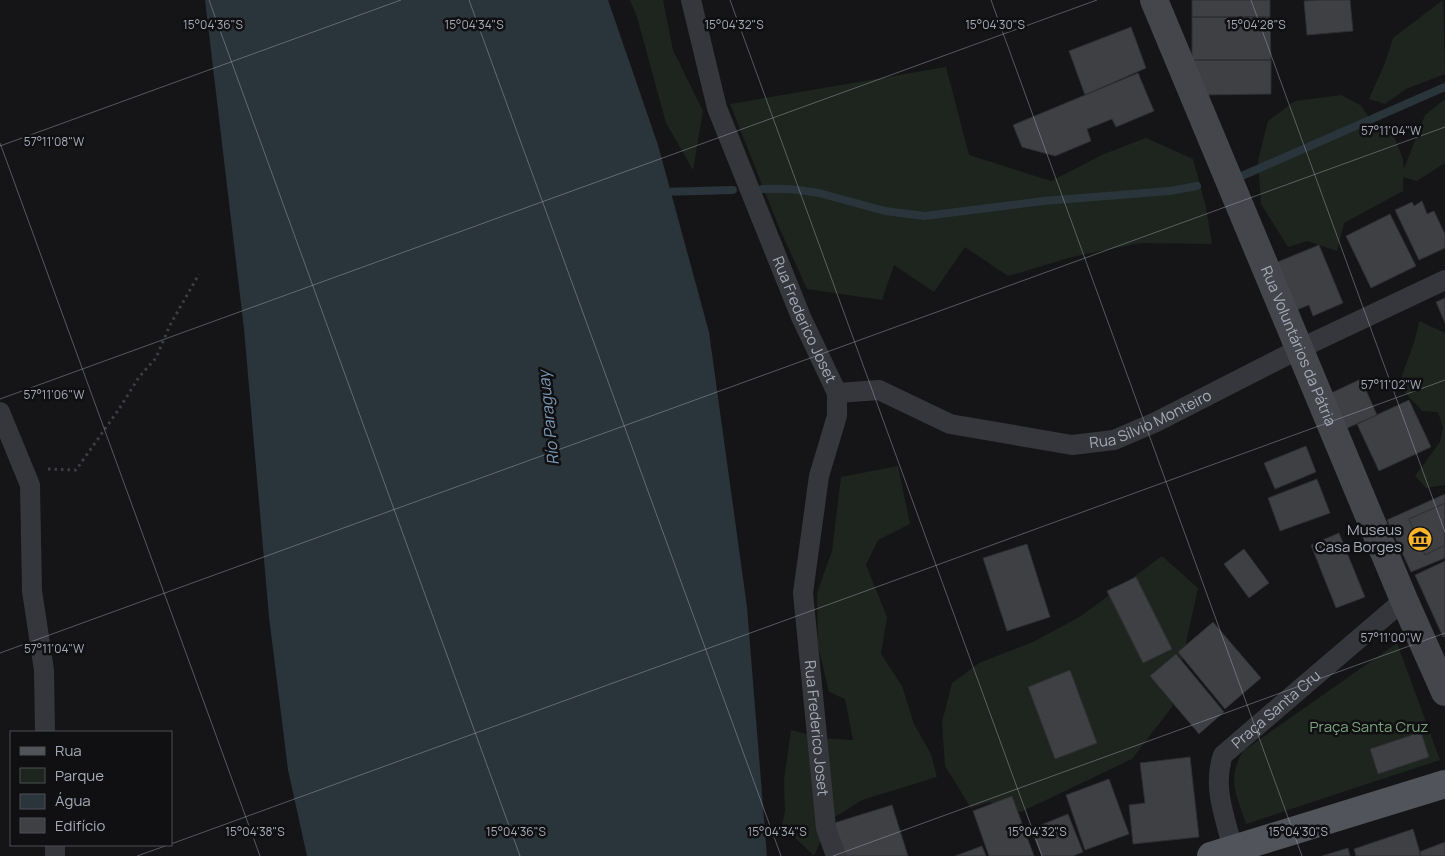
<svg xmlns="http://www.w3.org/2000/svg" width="1445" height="856" font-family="Manrope,sans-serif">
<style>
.green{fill:#1d251e}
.water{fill:#2a343b}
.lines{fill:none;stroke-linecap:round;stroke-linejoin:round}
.stream{stroke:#2a343b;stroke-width:8}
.building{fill:#3f4044;stroke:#2f2f33}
.path{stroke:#3c3e43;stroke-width:3;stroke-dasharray:2.5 4;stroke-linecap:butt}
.street{stroke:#36373c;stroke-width:20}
.secondary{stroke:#44464c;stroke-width:28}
.primary{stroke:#52545b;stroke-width:28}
.ticks{fill:none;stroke:#a6abb8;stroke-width:1;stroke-opacity:0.45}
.labels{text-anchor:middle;stroke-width:5;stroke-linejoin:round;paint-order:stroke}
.street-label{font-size:15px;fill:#a6abb8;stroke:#101012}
.poi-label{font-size:15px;fill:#a6abb8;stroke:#101012;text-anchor:end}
.park-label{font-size:15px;fill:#7ca47f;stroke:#101012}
.water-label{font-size:16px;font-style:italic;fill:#7b99b5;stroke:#101012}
.ticks-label{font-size:12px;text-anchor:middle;fill:#a6abb8;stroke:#101012;stroke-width:5;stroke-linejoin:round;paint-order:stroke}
</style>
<rect width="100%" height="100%" fill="#151517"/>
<path class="green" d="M630 0H663L673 50 703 111 693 170 666 123 637 17Z
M1443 0 1445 74 1406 89 1385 104 1369 99 1385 63 1393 38Z
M946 67 969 155 1051 181 1104 154 1146 138 1193 159 1206 207 1212 244 1140 243 1072 257 1008 276 965 247 934 292 894 265 882 300 807 289 778 225 730 104Z
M1341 95 1360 105 1375 125 1393 134 1403 159 1404 169 1425 115 1445 99V163L1417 181 1403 177V191L1344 223 1337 251 1307 241 1288 247 1261 204 1258 161 1268 121 1295 101Z
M1419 321 1445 333V485L1426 488 1415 476 1440 442 1443 428 1438 412 1422 411 1399 386C1405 363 1416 343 1419 321Z
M898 466 910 524 878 540 866 565 887 617 881 654 902 686 914 724 931 754 937 777 862 800 830 820 814 856 782 825 785 811 784 780 791 730 821 738 853 740 845 699 829 692 818 646 817 593 832 551 841 477Z
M1162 556 1198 588 1172 707 1132 759 1021 812 990 802 971 808 945 766 942 722 952 683 979 663 1035 641 1081 616Z
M1397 643 1440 760 1246 824C1237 795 1226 780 1243 751Z"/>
<path class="water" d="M205 0H608L658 145 709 332 747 607 767 856H307L288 770 269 617 244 329Z"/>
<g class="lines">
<path class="stream" d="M1244 175 1445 87
M762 189H790L819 193 885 211 925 216 1043 201 1170 191 1197 186
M660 192 733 190"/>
</g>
<path class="building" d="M1192 0H1270V17H1192Z
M1320 0H1350L1353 31 1307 35 1304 1Z
M1192 17H1270L1271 60H1192Z
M1131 27 1146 68 1085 95 1069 51Z
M1192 60H1271V94L1200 95Z
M1138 73 1154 111 1116 127 1112 119 1087 129 1091 141 1055 156 1022 147 1013 125Z
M1422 201 1427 214 1434 211 1445 234V248L1419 260 1395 210 1412 202 1414 206Z
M1390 214 1416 266 1371 288 1346 236Z
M1319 245 1343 303 1313 316 1309 305 1294 311 1275 263Z
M1445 298V323L1436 302Z
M1361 379 1377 415 1345 429 1329 394Z
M1409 400 1431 447 1379 471 1357 424Z
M1306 446 1316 472 1275 489 1264 463Z
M1317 479 1330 513 1280 531 1268 498Z
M1445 494V558L1411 572 1387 520Z
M1445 503V545L1425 555 1409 519Z
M1339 533 1365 597 1336 608 1311 545Z
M1027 544 1050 617 1007 631 983 558Z
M1244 549 1269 583 1249 598 1224 564Z
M1445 561V636L1443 637 1415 575Z
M1136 577 1172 649 1143 663 1107 591Z
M1213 622 1261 678 1225 709 1178 652Z
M1176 654 1224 712 1199 734 1150 676Z
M1070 670 1097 743 1055 759 1028 687Z
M1421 732 1429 757 1378 774 1370 749Z
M1190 757 1199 837 1133 844 1129 805 1145 803 1140 763Z
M1109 779 1129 834 1085 850 1066 795Z
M1012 796 1034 856H989L973 811Z
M892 805 908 856H844L834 823Z
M1068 814 1083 852 1073 856H1042L1031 829Z
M1413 829 1421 856H1356L1354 849Z
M1445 842V856H1421L1419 852Z
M982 846 986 856H955Z
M1348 848 1350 856H1322Z"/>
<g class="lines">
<path class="path" d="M48 469 76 470 119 409 139 377 156 358 170 325 199 274"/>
<g class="street">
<path id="s1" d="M691 0 717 108 801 317 837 393V416L819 476 803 593 826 828 836 856"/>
<path id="s2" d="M837 393 879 390 950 424 1072 445 1114 440 1156 422 1299 349 1445 280"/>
<path d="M0 412 30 485 32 591 44 670 45 732"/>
<path d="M55 845V856"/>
<path id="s3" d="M1233 849C1225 817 1212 787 1223 755L1404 600"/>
</g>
<path class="secondary" id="s4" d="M1154 0 1404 600 1445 692"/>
<path class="primary" d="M1211 856 1445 784"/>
</g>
<path class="ticks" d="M209 0 520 856M469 0 781 856M730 0 1042 856M991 0 1302 856M1251 0 1445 532M0 143 260 856M0 146 401 0M0 399 1097 0M0 653 1445 127M171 844 1445 380M137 856 168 845M833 856 1445 633"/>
<defs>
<symbol id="museum-disc" viewBox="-11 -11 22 22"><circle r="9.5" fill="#fab62a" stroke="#101012"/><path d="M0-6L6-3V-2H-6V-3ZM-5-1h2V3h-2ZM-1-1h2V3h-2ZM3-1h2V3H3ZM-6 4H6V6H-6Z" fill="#111"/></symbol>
</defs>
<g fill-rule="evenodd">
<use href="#museum-disc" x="1406" y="525" width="28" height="28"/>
</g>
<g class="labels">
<g class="street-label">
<text dy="5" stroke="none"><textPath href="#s1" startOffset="340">Rua Frederico Joset</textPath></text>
<text dy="5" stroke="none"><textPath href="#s4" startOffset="375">Rua Voluntários da Pátria</textPath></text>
<text dy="5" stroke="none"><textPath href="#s2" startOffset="328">Rua Sílvio Monteiro</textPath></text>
<text dy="5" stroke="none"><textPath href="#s3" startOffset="166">Praça Santa Cru</textPath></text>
<text dy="5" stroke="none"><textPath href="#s1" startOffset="760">Rua Frederico Joset</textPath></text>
</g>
<g class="poi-label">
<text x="1402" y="535">Museus<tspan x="1402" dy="17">Casa Borges</tspan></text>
</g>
<g class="park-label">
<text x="1369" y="732">Praça Santa Cruz</text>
</g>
<g class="water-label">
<text transform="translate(548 418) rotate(-96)" y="6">Río Paraguay</text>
</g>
</g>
<g class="ticks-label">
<text x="213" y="29">15°04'36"S</text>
<text x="474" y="29">15°04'34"S</text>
<text x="734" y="29">15°04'32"S</text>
<text x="995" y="29">15°04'30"S</text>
<text x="1256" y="29">15°04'28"S</text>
<text x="1391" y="135">57°11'04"W</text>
<text x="54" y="146">57°11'08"W</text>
<text x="1391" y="389">57°11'02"W</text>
<text x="54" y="399">57°11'06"W</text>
<text x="1391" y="642">57°11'00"W</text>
<text x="54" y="653">57°11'04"W</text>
<text x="255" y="836">15°04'38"S</text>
<text x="516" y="836">15°04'36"S</text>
<text x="777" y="836">15°04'34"S</text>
<text x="1037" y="836">15°04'32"S</text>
<text x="1298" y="836">15°04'30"S</text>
</g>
<rect x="10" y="731" width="162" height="115" fill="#101012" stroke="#4c4e54"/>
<rect x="20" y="747" width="25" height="8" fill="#52545b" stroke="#4c4e54"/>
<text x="55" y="756" font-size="15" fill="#a6abb8">Rua</text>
<rect x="20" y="768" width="25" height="15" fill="#1d251e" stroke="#4c4e54"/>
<text x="55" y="781" font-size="15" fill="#a6abb8">Parque</text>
<rect x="20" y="794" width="25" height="15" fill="#2a343b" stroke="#4c4e54"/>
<text x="55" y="806" font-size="15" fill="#a6abb8">Água</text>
<rect x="20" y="818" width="25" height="15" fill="#3f4044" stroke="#4c4e54"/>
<text x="55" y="831" font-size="15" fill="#a6abb8">Edifício</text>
</svg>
